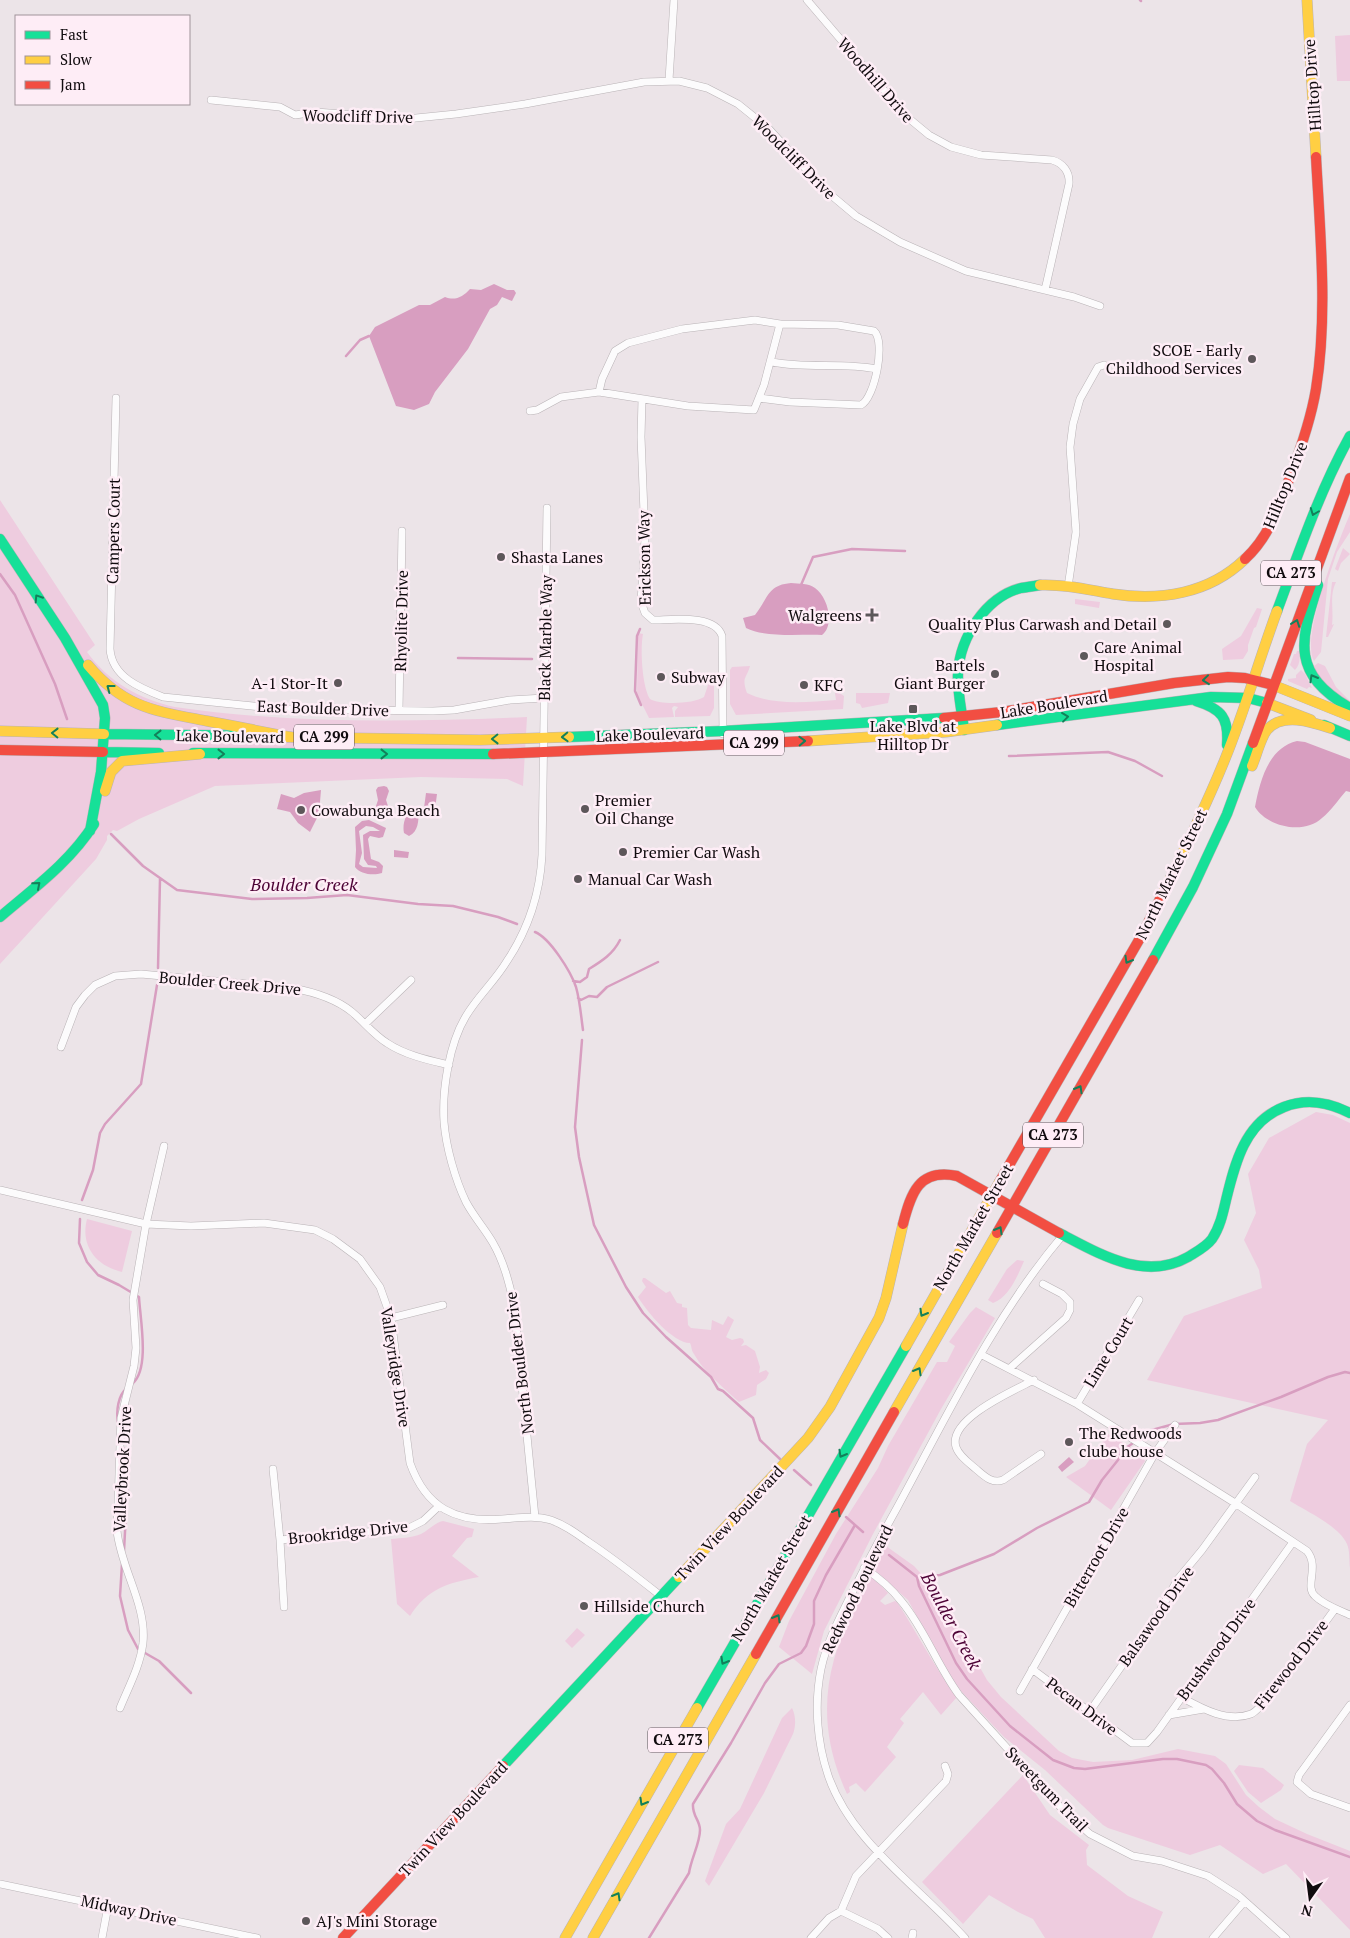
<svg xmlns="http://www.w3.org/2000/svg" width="1350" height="1938" font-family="'PT Serif',serif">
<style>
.green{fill:#eeccdf}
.water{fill:#d89ec0;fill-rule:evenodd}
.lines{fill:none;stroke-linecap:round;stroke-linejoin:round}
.stream{stroke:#d89ec0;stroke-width:2.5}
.street-casing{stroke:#b9b3b6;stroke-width:8}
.fast-casing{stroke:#b9b3b6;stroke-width:11}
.slow-casing{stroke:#b9b3b6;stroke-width:11}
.jam-casing{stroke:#b9b3b6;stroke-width:11}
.street{stroke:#fcfbfc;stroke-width:7}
.fast{stroke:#16e098;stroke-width:10}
.slow{stroke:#ffcf43;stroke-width:10}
.jam{stroke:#f24e42;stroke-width:10}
.oneway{stroke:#13805a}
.poi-dot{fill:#5d575a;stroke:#feedf6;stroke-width:2}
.labels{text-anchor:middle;stroke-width:5;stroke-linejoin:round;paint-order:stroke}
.shield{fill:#feedf6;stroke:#574f54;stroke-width:1}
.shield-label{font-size:15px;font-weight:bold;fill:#100b0e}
.street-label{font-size:16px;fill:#100b0e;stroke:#feedf6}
.poi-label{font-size:16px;fill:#100b0e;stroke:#feedf6;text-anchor:start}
.water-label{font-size:18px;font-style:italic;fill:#4d0236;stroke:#feedf6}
</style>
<rect width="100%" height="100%" fill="#ece4e8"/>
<path class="green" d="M1350 35V81H1337L1335 36Z
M0 500 95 645 87 652C109 682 139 699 175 707 292 724 410 722 527 717L523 786 507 779 421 777 215 786 139 819 117 831 113 830 107 836V840L96 859 0 964Z
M1350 514V532L1337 552 1328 579 1321 652 1314 661C1300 638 1339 540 1350 514Z
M1343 548 1350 554 1341 563 1338 571 1335 569Z
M1332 582H1336C1329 596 1334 609 1332 625L1334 624 1328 637H1326Z
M1075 599 1100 602 1099 608 1075 604Z
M1257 608 1262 609 1256 627 1254 628 1248 645V651L1243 659 1223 660 1222 649 1241 636Z
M638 633 643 634C640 648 642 687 650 699 660 705 694 704 704 697L708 685 714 677V708L710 716 675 717V711L678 707 674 706 672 708 674 717 649 718 637 694Z
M1297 651H1299C1300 659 1300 665 1295 670L1290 665 1294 654H1296Z
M1318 663 1325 666 1336 687 1350 701V703C1335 693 1321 684 1314 666Z
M750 666C747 678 741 677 747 693 773 706 808 702 836 700L835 693 838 692 844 696 843 709 736 715 730 704V670L732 667Z
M1301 670 1305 674 1312 688 1309 687 1307 689 1288 681V679L1296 678V675Z
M856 693H890L888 703 862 708 860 704 856 703Z
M1316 1112 1333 1115 1350 1123V1568C1349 1560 1350 1551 1347 1544 1339 1526 1306 1511 1290 1501L1307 1444 1328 1420 1147 1380 1184 1316 1262 1288 1259 1270 1244 1240 1256 1213 1248 1174 1269 1138Z
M87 1219 132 1231 122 1272C96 1266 80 1246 87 1219Z
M1017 1260 1024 1261C1017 1277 1009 1297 993 1303L988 1300 1007 1269Z
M643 1278H645L666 1293 670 1291 677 1303 682 1304V1307L687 1308 688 1325 691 1328 711 1330 712 1320 723 1325 728 1316 734 1320 726 1337 732 1340 740 1338 743 1339 744 1342 741 1346 746 1345 755 1351 760 1367 759 1373 766 1370 769 1373 766 1379 757 1385 756 1395 739 1402C724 1388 704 1372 694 1354 691 1350 692 1347 690 1343 673 1343 647 1312 638 1297L646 1287 642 1281Z
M976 1307 995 1318 941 1409 873 1534 824 1631 812 1674 779 1647 789 1621 836 1534 878 1468 888 1446 937 1362H947L955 1346 949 1342 970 1313Z
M1108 1434 1140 1453 1145 1461 1111 1510 1066 1477 1085 1466Z
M443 1521 474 1529 472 1537 467 1538 452 1556 479 1577C448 1583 428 1588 410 1616L397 1604 391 1539C401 1538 412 1538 421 1534 429 1530 434 1523 443 1521Z
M886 1546 914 1566 937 1591 987 1680 1001 1697 1059 1751 1072 1758 1093 1762 1132 1760 1178 1749 1215 1756 1226 1764 1246 1795 1259 1807 1275 1819 1307 1834 1350 1851V1930L1286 1864 1263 1874 1220 1845 1190 1855 1108 1828 1103 1825 1045 1770 1004 1737 961 1691 948 1674 908 1600 874 1570Z
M870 1578H874L888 1593 880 1601 885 1605 895 1601 897 1602C918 1634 934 1667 957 1697L941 1715 923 1692 900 1719 904 1723 887 1747 896 1757 865 1792 856 1783 849 1787 850 1792 847 1794C817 1729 822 1672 854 1609 859 1599 864 1588 870 1578Z
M577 1628 585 1635 572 1648 565 1641Z
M792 1708C796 1716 796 1726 793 1734L764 1793 709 1886 705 1881 726 1824 740 1809 782 1718Z
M1239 1765 1263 1768 1284 1785 1281 1790 1261 1803 1248 1792 1234 1771Z
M1023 1775 1050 1815 1089 1845 1086 1850 1087 1865 1128 1896 1163 1912 1152 1938H1045L1033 1919 1018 1912 989 1895 963 1924 922 1882Z"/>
<path class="water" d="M494 284 507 290H514L516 293 512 301 502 297 497 305 490 309 468 349 435 392 429 404 414 410 396 406 369 336 375 327 419 305H430L445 297C455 301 463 297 470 289L481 290Z
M791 583C799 584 809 583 815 588 828 597 835 625 822 635 799 634 766 638 746 628L743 618 755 615C768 599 767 585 791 583Z
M1297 741 1305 742 1350 759V792L1346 791C1338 800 1331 811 1322 818 1304 835 1267 827 1255 807 1260 781 1268 748 1297 741Z
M384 786 387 787 389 791 386 800 389 809 385 813H379L375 809 378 800 376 790 378 787Z
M321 790 319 814 310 832 298 823 290 812 277 809 281 794 294 798 304 793Z
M426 793 437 794 435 809 424 808Z
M414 808 419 812C418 821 419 831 409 836L404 833C402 824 406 812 414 808Z
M369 820 386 828 383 837 379 838 370 836 368 839 371 859 379 862 383 866 382 873C373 876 360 874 355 867L356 850 355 827 362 821ZM366 826 373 827 380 831H370L363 835 364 859 368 865 376 866 377 868 363 867 359 864 362 853 359 831Z
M394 850 409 852 408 858 394 857Z
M1069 1457 1074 1462 1062 1472 1058 1467Z"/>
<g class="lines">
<path class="stream" d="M1140 0 1141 1
M346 356 360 340 369 336
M0 574 15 595 55 684 67 719
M801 585 813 557 852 549 905 551
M640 629 637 636 635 691 641 705
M458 658 532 659
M1009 756 1108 752 1135 761 1162 776
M111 834 143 866 177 890 252 899 307 898 347 895 418 904 453 906 498 917 517 924
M535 932C550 938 571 972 576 987 580 1001 581 1016 583 1030
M158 968 160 879
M573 981 580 982 587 977 589 969C602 961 613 954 620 940
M578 998 581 1000 589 996 597 997 607 987 658 962
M582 1040 575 1127 579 1157 594 1225 626 1287 643 1313 666 1337 711 1377 718 1389 723 1391 753 1418 760 1440 780 1459
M82 1200 93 1170 100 1133 105 1124 141 1084 157 985
M80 1219 79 1243 87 1262 98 1275 119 1285 139 1297C140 1318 150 1368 133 1383
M118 1422C116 1411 118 1395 127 1388
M123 1447 128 1475 124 1551
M794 1470 811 1485
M846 1517 863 1532
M889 1555 917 1577 919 1586 956 1663 967 1679 1010 1726 1053 1760 1074 1768 1085 1769 1163 1759H1177L1206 1765 1212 1769 1224 1783 1237 1804 1257 1821 1275 1830 1350 1857
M122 1564 120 1596 128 1630 138 1649 159 1661 191 1693
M917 1577 940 1575 994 1554 1037 1528 1089 1502 1102 1480 1118 1460 1123 1450 1152 1430 1174 1424 1200 1423 1218 1420 1281 1397 1328 1377 1345 1372 1350 1373
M649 1938 689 1873C691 1859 700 1843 700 1830 700 1820 692 1816 693 1804L731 1743 765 1683 779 1664 801 1653 806 1646 814 1624V1601L826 1575 855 1525"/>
<defs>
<path id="street" d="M807 0 906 116 929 135 951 147 981 155 1052 160C1063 163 1070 172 1069 184L1045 290
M669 80 674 0
M211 100 280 107 295 115 316 112 406 119 456 114 525 104 644 82 679 81 707 88 738 104 769 129 825 190 856 216 900 242 966 271 1074 297 1100 306
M772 362C807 369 842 362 877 369
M599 392 602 379 615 351 628 343 682 329 755 320 780 324 838 325 874 331C886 341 875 398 861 405L790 402 759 398
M116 398 110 649C112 677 140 688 163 697L282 709 433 711 454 710 510 700 544 698
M642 399 641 437 645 538 641 602 645 613 653 620C672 620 715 614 722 636L723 734
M530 411 537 410 561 397 599 392 688 406 754 410 764 385 780 324
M1068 587 1076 532 1070 447 1073 424 1080 399 1098 367 1104 365
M399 710 402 531
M365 1024 411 980
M61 1047 76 1007 85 995 95 985 115 976 141 974 292 988C314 992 335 998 352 1012 364 1022 374 1035 387 1043 405 1055 428 1060 449 1065
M0 1190 146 1224 191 1226 264 1223 315 1230 333 1239 360 1259 380 1287 391 1318 410 1463C426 1508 456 1523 502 1519 518 1518 535 1515 551 1520 565 1525 576 1533 587 1541 613 1558 637 1577 661 1596
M391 1318 443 1305
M982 1355 1077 1404 1235 1503 1307 1551C1320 1567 1304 1586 1315 1596 1324 1605 1339 1610 1350 1615
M1010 1368 1066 1318 1070 1310V1302L1062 1294 1043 1284
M1034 1380C1015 1390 947 1419 956 1447 959 1456 969 1463 976 1469 984 1476 992 1484 1003 1480L1041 1454
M1077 1404 1139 1300
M273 1469 280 1540 284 1607
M535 1517 514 1304C509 1283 504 1262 493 1243 485 1229 474 1217 466 1202 455 1179 446 1147 444 1122 442 1090 449 1044 466 1016 478 996 495 981 507 961 529 928 540 894 542 855L547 508
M280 1540 409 1528 423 1521 439 1506
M864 1568C878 1577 892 1589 902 1602 925 1630 937 1665 959 1695L1064 1811 1090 1834 1133 1856 1162 1861 1208 1876 1239 1896 1286 1938
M1032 1669 1132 1743H1147L1157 1732 1293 1542
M1020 1691 1155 1453 1175 1425
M1181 1697C1201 1708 1227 1723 1251 1714 1266 1708 1321 1627 1335 1609
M1350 1705 1299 1775 1297 1782 1311 1794 1350 1808
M120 1708C129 1686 140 1666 143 1643 147 1605 121 1569 117 1531L121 1418 134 1366 136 1348 133 1300 146 1224 164 1146
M1090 1711 1158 1614 1178 1579 1202 1550 1255 1477
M1169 1715 1204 1709
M0 1884 257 1938
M841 1911 878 1929 888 1938
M102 1938 108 1906
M811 1938 829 1918 841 1911 856 1876 946 1781 948 1774 945 1766
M912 1938 913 1933
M965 1938C919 1887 850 1841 828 1775 817 1742 814 1704 821 1669 827 1641 841 1615 854 1589 868 1561 883 1533 898 1506 948 1414 995 1315 1063 1235
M1213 1938 1244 1902"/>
<path id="fast" d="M0 539 65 638 103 705 105 718 101 772 90 831
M1318 585C1299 643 1292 674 1350 708
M1277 611C1299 552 1319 492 1350 436
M1196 701C1222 709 1229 718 1227 745
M997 725 1211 697 1248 698 1267 703
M1324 725 1350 736
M964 730C962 711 957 692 958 673 960 637 986 597 1021 588 1028 587 1034 586 1040 585
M104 734 267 736
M569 737 723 731 944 718
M103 752 159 753
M193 753 493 754
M0 917C34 888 70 862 94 824
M1153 960 1193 887 1227 814 1253 743
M1059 1233C1098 1253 1144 1282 1188 1257 1196 1252 1206 1247 1212 1239 1220 1227 1223 1213 1226 1200 1235 1163 1245 1122 1284 1107 1307 1098 1328 1102 1350 1113
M697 1708 906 1346
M503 1766 679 1577"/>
<path id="slow" d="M1307 0 1316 157
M1040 585C1065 584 1089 590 1113 594 1160 601 1209 594 1245 559
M88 665C124 708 155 711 207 721 235 726 263 732 291 737
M1273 685 1350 716
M1267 703 1311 720
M0 731 104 734
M283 737 480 740 569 737
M808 741 946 732 997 725
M1252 766C1256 757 1261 737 1267 730 1282 712 1312 722 1330 728
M105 791 111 772 122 761 200 754
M1161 897C1184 851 1206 806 1225 759 1245 710 1259 660 1277 611
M906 1346 1000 1181
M894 1412 997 1233
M679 1577 808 1438 830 1407 879 1318 886 1298 903 1224
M565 1938 697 1708
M593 1938 756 1654"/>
<path id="jam" d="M1245 559C1269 537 1279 507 1290 477 1301 448 1311 419 1316 389 1328 315 1320 232 1316 157
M944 718 1002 712 1174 683 1228 677 1245 678 1273 685
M1253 743 1350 478
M0 750 103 752
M493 754 808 741
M1000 1181 1143 933 1161 897
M903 1224C911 1193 919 1168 957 1176L1059 1233
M997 1233 1153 960
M756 1654 894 1412
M343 1938 503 1766"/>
</defs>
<use href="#street" class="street-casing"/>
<use href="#fast" class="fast-casing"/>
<use href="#slow" class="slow-casing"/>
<use href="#jam" class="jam-casing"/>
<use href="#street" class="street"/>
<use href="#fast" class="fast"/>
<use href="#slow" class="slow"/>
<use href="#jam" class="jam"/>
</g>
<defs><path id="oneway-chevron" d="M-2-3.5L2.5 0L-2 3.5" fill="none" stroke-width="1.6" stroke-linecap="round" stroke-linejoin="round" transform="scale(1.25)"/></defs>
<g class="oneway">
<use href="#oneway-chevron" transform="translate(1314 512) rotate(111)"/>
<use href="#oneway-chevron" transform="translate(38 598) rotate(-123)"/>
<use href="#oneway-chevron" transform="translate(1296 623) rotate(-70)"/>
<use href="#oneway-chevron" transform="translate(1313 678) rotate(-120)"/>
<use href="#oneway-chevron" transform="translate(1206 680) rotate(174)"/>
<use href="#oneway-chevron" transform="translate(110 688) rotate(-143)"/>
<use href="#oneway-chevron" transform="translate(1065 717) rotate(-7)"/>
<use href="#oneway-chevron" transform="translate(55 733) rotate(-179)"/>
<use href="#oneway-chevron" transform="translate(158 735) rotate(-179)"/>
<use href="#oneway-chevron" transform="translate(565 737) rotate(178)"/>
<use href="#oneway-chevron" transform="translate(495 739) rotate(179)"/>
<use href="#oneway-chevron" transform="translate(802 741) rotate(-2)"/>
<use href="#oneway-chevron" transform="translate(221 754)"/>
<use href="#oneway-chevron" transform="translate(384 754)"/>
<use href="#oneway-chevron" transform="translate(37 885) rotate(-41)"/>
<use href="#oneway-chevron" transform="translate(1128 960) rotate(120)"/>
<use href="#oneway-chevron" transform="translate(1079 1089) rotate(-60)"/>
<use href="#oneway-chevron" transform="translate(999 1230) rotate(-60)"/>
<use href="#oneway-chevron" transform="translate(923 1313) rotate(120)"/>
<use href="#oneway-chevron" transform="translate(918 1371) rotate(-60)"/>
<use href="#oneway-chevron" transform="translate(842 1454) rotate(120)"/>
<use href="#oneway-chevron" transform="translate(837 1512) rotate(-60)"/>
<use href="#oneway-chevron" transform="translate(777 1618) rotate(-60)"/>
<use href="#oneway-chevron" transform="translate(724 1661) rotate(120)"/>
<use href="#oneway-chevron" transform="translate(643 1802) rotate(120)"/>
<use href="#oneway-chevron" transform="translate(617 1896) rotate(-60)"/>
</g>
<g class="poi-dot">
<circle cx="1252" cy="359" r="5"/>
<circle cx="501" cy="557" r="5"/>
<path d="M869.5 607.5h5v5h5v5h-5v5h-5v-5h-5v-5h5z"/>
<circle cx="1167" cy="624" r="5"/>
<circle cx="1084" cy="656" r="5"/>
<circle cx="995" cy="674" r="5"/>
<circle cx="661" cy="677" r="5"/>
<circle cx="338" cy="683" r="5"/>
<circle cx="804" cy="685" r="5"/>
<rect x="908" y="704" width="10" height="10" rx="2.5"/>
<circle cx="585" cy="809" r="5"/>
<circle cx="301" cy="810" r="5"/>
<circle cx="623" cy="852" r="5"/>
<circle cx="578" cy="879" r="5"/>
<circle cx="1069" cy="1442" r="5"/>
<circle cx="584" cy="1606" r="5"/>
<circle cx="306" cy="1921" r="5"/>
</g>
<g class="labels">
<g class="shield">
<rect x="1261" y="560.5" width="60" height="25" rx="4"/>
<rect x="294" y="724.5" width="60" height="25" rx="4"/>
<rect x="724" y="730.5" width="60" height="25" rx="4"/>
<rect x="1023" y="1122.5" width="60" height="25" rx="4"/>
<rect x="648" y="1727.5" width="60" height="25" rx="4"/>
</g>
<g class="shield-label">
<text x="1291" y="578">CA 273</text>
<text x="324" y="742">CA 299</text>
<text x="754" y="748">CA 299</text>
<text x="1053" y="1140">CA 273</text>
<text x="678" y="1745">CA 273</text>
</g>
<g class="street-label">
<text transform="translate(876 80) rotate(49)" y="6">Woodhill Drive</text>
<text transform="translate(1312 85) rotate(-94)" y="6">Hilltop Drive</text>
<text transform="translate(358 116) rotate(1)" y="6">Woodcliff Drive</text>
<text transform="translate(794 157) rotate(45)" y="6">Woodcliff Drive</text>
<text transform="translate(1285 485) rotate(-68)" y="6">Hilltop Drive</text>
<text transform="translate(113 531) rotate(-89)" y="6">Campers Court</text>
<text transform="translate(644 558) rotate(-91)" y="6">Erickson Way</text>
<text transform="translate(401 621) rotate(-89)" y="6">Rhyolite Drive</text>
<text transform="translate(545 638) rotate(-89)" y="6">Black Marble Way</text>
<text transform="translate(1054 704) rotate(-9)" y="6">Lake Boulevard</text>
<text transform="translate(323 708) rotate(2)" y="6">East Boulder Drive</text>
<text transform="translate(650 734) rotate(-2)" y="6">Lake Boulevard</text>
<text transform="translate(230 736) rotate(1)" y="6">Lake Boulevard</text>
<text transform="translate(1171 874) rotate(-64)" y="6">North Market Street</text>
<text transform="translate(230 983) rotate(5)" y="6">Boulder Creek Drive</text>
<text transform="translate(973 1227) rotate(-60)" y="6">North Market Street</text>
<text transform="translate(1108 1352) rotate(-59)" y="6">Lime Court</text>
<text transform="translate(519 1363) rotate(-97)" y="6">North Boulder Drive</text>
<text transform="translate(396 1367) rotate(81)" y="6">Valleyridge Drive</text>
<text transform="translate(122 1469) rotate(-87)" y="6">Valleybrook Drive</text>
<text transform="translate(729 1523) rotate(-47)" y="6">Twin View Boulevard</text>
<text transform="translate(348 1532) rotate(-6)" y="6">Brookridge Drive</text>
<text transform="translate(1096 1557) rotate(-60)" y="6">Bitterroot Drive</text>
<text transform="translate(771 1578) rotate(-60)" y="6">North Market Street</text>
<text transform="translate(857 1589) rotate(-64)" y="6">Redwood Boulevard</text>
<text transform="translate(1156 1616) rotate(-55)" y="6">Balsawood Drive</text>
<text transform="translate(1216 1649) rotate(-54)" y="6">Brushwood Drive</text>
<text transform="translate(1291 1664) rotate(-52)" y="6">Firewood Drive</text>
<text transform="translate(1082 1706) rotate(37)" y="6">Pecan Drive</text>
<text transform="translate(1047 1789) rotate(46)" y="6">Sweetgum Trail</text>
<text transform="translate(453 1819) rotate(-47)" y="6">Twin View Boulevard</text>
<text transform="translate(129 1910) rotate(12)" y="6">Midway Drive</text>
</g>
<g class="poi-label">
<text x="1242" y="356" text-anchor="end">SCOE - Early<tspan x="1242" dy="18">Childhood Services</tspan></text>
<text x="511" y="563">Shasta Lanes</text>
<text x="862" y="621" text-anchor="end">Walgreens</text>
<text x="1157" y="630" text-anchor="end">Quality Plus Carwash and Detail</text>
<text x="1094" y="653">Care Animal<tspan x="1094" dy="18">Hospital</tspan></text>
<text x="985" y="671" text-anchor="end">Bartels<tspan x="985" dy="18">Giant Burger</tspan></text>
<text x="671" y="683">Subway</text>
<text x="328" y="689" text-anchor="end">A-1 Stor-It</text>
<text x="814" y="691">KFC</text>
<text x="913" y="732" text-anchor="middle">Lake Blvd at<tspan x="913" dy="18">Hilltop Dr</tspan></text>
<text x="595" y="806">Premier<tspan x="595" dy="18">Oil Change</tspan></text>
<text x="311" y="816">Cowabunga Beach</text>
<text x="633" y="858">Premier Car Wash</text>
<text x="588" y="885">Manual Car Wash</text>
<text x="1079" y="1439">The Redwoods<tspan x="1079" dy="18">clube house</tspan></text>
<text x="594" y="1612">Hillside Church</text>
<text x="316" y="1927">AJ's Mini Storage</text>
</g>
<g class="water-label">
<text x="304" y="891">Boulder Creek</text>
<text transform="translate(951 1621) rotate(62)" y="6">Boulder Creek</text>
</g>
</g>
<rect x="15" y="15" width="175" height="90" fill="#feedf6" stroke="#9f9399"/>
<rect x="25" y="31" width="25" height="8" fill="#16e098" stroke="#9f9399"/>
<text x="60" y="40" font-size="15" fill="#100b0e">Fast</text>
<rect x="25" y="56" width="25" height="8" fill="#ffcf43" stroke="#9f9399"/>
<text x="60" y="65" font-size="15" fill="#100b0e">Slow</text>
<rect x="25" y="81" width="25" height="8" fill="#f24e42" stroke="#9f9399"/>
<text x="60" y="90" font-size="15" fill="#100b0e">Jam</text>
<g transform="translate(1310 1898) rotate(194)" stroke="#feedf6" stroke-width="4" paint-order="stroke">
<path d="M0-4L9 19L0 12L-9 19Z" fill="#100b0e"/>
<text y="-8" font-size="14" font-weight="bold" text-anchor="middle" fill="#100b0e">N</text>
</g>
</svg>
